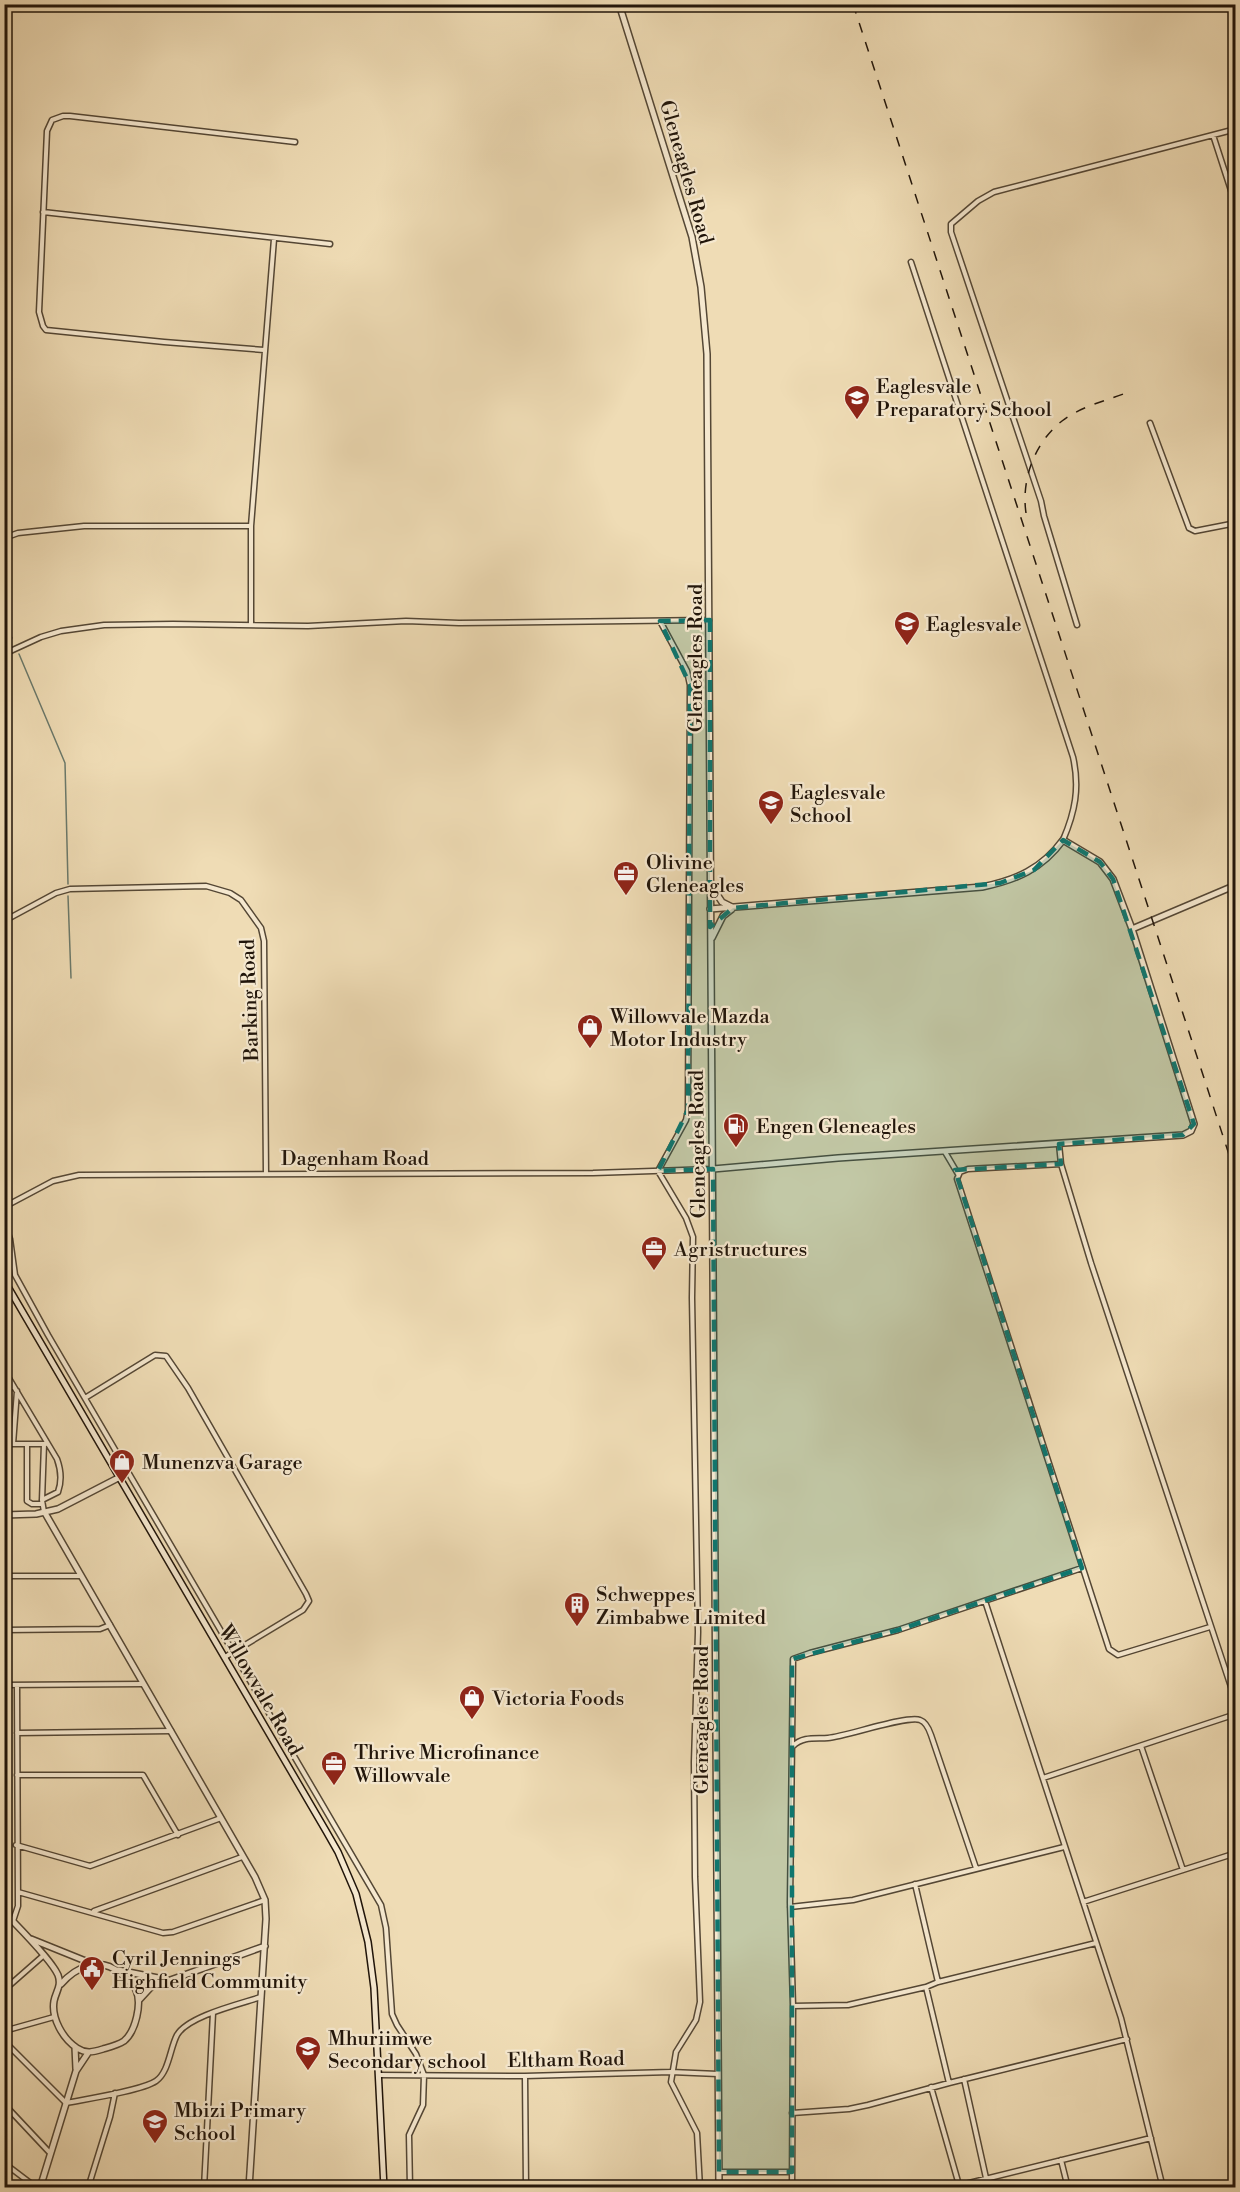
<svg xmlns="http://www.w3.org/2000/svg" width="1240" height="2192" font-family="'Libre Bodoni',serif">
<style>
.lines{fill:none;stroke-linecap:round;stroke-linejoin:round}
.stream{stroke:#6a796b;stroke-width:1.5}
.minor-casing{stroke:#544735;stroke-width:7}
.tertiary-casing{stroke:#544735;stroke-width:8}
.secondary-casing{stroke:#21150a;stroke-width:8}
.minor{stroke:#f5e8cf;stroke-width:4}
.tertiary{stroke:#f5e8cf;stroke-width:5}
.secondary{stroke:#f5e8cf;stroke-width:5}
.rail{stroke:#21150a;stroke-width:1.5;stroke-dasharray:10 10;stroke-linecap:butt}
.marked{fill:#0f766e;fill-opacity:0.2;stroke:#0f766e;stroke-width:4.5;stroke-dasharray:12 8;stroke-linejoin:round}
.labels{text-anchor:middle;stroke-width:4.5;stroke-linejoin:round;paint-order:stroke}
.street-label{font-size:20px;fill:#21150a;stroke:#f5e8cf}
.poi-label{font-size:20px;fill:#21150a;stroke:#f5e8cf;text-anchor:start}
</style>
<rect width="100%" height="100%" fill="#efdcb5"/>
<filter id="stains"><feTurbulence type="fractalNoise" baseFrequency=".00333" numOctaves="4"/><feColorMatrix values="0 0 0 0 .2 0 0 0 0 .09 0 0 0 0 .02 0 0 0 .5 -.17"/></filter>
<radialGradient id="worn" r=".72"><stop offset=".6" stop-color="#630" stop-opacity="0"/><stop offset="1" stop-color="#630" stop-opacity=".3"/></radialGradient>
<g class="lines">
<path class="stream" d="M4 622 12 638
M19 654 65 763 68 884
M68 896 71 978"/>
<defs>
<path id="minor" d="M1213 135 1236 206
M43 212 330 244
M911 262 1073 757C1080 788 1075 812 1063 840
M264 350 164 342 46 330 43 326 39 312 47 131 52 120 63 116H70L295 142
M1150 423 1189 528 1195 531 1236 523
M4 538 18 533 84 526H251
M660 621 687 671 690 685 688 1110 686 1120 658 1171 686 1218 693 1237 692 1298 698 1632 694 1762 695 1877 700 2002 696 2020 676 2052 671 2082 697 2133 700 2188
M251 625V526L274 239
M1077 625 1044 516 1041 501 951 232V224L978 201 994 192 1236 129
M4 654 41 637 61 631 104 625 173 624 308 626 406 621 459 623 709 620
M4 921 56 893 70 889 206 886 230 893 241 900 261 928 264 941 266 1174
M1059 1144 1061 1164 1091 1263 1236 1702
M945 1152 958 1174
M1061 1164 968 1169 960 1172 957 1179 1109 1649 1118 1655 1210 1627
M4 1207 53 1181 79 1175 593 1173 713 1169
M4 1221 10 1239 15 1275 48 1335 381 1905 386 1928 392 2014 397 2025 416 2054 424 2075 423 2105 409 2135 410 2188
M4 1370 57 1459C61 1470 62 1481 58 1492L42 1500
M4 1387H14
M85 1398 155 1355 166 1356 188 1388 306 1594 309 1601 303 1610 225 1657
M4 1444H46
M13 1444 17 1391
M27 1444V1501L32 1504H42
M44 1444 42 1500 44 1512
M4 1576H80
M985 1601 1121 2018 1163 2188
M4 1630 100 1629 110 1625
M4 1685 143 1684
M17 1733 171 1731
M793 1746C803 1736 816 1739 828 1738 847 1736 908 1715 920 1720 926 1722 929 1729 931 1735L976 1868
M1141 1746 1183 1870
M17 1775H143L178 1835
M1043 1778 1236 1714
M16 1845 90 1866 221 1818
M915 1884 938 1982
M18 1892 163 1933 173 1932 265 1900
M1083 1902 1236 1853
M790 1907 853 1900 1064 1847
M94 1911 242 1857
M13 1921 18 1906 17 1685
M4 1977 11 1984
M4 1986 11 1984 44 1955
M926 1987 949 2083
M793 2006 848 2005 926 1987 938 1982 1096 1943
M4 2031 54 2017
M4 2041 66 2103C86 2099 141 2091 156 2081 169 2072 170 2048 177 2035 188 2016 240 2004 261 1997
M379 2075 525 2076 671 2072 718 2074
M525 2076 526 2188
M964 2079 986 2178
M931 2087 959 2185
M4 2104 50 2153
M792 2113 849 2109 868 2105 949 2083 1127 2039
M1061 2160 1068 2188
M4 2163 37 2188
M719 2172H792
M88 2188 110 2117 115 2093
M204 2188 213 2013
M792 2188 793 2006 790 1903 793 1659 810 1653 898 1630 1082 1568
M949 2188 1151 2138"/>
<path id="tertiary" d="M619 4 692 237 701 287 707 354 719 2188
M712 887 722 902 732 907
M710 909 982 887C1016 880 1042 869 1063 840L1100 862 1113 879 1132 929 1194 1124 1191 1131 1183 1135 838 1158 713 1169
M1132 929 1236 885
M712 938 723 916 732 909
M45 1513 255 1877 265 1900 266 1919 249 2188
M4 1515 36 1514 58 1509 120 1477
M4 1912C18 1927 51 1959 58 1975 62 1986 56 1991 54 2001 51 2018 63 2039 77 2048 86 2054 93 2052 103 2049 110 2047 118 2045 124 2041 136 2031 142 2003 136 1990 132 1982 126 1978 120 1973 100 1956 76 1967 61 1984
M31 1939 93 1964
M118 1970 168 1980
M139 2000 151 1987 265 1946
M75 2047 76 2069
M40 2188 76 2071 88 2053"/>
<path id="secondary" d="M4 1280 326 1831 338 1852 356 1894 368 1942 374 1988 384 2188"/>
</defs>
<use href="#minor" class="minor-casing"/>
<use href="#tertiary" class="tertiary-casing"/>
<use href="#secondary" class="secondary-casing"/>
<use href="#minor" class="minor"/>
<use href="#tertiary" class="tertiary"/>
<use href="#secondary" class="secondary"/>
<path class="rail" d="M853 4 1236 1176
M1026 513C1021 479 1035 442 1062 421 1081 406 1109 400 1131 391
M1232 1147 1231 1113 1236 1094"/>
</g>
<path class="marked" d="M710 620V927L733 908 1000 883 1034 870 1063 840 1100 862 1113 879 1194 1124 1183 1135 1059 1144 1061 1164 955 1170 1082 1568 898 1630 792 1659V2172H719L713 1169 658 1171 688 1110 690 685 660 621Z"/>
<defs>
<symbol id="school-pin" viewBox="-11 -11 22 30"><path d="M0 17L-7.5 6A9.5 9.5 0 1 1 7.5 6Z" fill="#8f2418" stroke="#f5e8cf"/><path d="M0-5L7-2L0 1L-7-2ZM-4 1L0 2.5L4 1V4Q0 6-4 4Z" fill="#fff"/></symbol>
<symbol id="office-pin" viewBox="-11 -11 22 30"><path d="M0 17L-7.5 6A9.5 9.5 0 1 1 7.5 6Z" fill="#8f2418" stroke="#f5e8cf"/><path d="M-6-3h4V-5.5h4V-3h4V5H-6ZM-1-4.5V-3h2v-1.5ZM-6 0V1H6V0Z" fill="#fff"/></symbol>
<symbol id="shop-pin" viewBox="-11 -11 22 30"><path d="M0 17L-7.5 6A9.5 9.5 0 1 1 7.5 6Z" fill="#8f2418" stroke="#f5e8cf"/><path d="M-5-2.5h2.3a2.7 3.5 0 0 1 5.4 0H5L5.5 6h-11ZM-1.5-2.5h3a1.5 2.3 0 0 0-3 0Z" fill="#fff"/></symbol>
<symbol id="fuel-pin" viewBox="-11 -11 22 30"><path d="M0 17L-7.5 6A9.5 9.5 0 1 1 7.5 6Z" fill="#8f2418" stroke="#f5e8cf"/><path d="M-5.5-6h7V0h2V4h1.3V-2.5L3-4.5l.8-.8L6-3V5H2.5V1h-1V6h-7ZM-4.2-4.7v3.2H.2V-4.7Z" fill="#fff"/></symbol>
<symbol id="building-pin" viewBox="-11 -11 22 30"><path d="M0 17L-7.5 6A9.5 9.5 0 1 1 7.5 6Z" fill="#8f2418" stroke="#f5e8cf"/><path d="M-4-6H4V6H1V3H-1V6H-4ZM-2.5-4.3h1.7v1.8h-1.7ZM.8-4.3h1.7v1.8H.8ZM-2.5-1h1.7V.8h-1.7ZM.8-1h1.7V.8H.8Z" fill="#fff"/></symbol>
<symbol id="civic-pin" viewBox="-11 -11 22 30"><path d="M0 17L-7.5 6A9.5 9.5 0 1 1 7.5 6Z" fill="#8f2418" stroke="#f5e8cf"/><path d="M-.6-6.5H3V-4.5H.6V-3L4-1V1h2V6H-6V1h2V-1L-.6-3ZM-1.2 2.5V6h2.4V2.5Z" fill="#fff"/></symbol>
</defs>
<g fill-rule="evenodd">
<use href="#school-pin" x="842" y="383" width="30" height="40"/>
<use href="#school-pin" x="892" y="609" width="30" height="40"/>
<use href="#school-pin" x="756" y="788" width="30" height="40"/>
<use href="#office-pin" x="611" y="859" width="30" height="40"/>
<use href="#shop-pin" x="575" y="1012" width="30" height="40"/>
<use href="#fuel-pin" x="721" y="1111" width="30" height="40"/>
<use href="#office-pin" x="639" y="1234" width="30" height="40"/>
<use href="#shop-pin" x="107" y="1447" width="30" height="40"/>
<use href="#building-pin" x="562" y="1590" width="30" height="40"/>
<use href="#shop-pin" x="457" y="1683" width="30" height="40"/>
<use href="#office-pin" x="319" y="1749" width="30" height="40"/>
<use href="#civic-pin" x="77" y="1954" width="30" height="40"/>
<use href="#school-pin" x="293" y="2034" width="30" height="40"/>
<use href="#school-pin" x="140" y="2107" width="30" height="40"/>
</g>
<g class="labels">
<g class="street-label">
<text transform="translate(687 172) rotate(74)" y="7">Gleneagles Road</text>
<text transform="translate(695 658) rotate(-90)" y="7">Gleneagles Road</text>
<text transform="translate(249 1000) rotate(-92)" y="7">Barking Road</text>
<text transform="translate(697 1144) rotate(-91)" y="7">Gleneagles Road</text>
<text x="355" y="1165">Dagenham Road</text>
<text transform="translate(261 1690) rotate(60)" y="7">Willowvale Road</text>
<text transform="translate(701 1720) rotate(-90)" y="7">Gleneagles Road</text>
<text transform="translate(566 2059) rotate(-1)" y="7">Eltham Road</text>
</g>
<g class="poi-label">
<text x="876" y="393">Eaglesvale<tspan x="876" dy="23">Preparatory School</tspan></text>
<text x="926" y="631">Eaglesvale</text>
<text x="790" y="799">Eaglesvale<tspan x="790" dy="23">School</tspan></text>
<text x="646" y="869">Olivine<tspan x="646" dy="23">Gleneagles</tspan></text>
<text x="610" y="1023">Willowvale Mazda<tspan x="610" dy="23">Motor Industry</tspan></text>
<text x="756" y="1133">Engen Gleneagles</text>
<text x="674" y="1256">Agristructures</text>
<text x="142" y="1469">Munenzva Garage</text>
<text x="596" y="1601">Schweppes<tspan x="596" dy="23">Zimbabwe Limited</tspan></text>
<text x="492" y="1705">Victoria Foods</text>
<text x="354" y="1759">Thrive Microfinance<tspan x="354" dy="23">Willowvale</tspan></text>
<text x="112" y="1965">Cyril Jennings<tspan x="112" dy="23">Highfield Community</tspan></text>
<text x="328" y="2045">Mhuriimwe<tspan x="328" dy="23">Secondary school</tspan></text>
<text x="174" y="2117">Mbizi Primary<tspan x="174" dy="23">School</tspan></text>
</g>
</g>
<rect width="1240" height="2192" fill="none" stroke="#efdcb5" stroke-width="24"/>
<rect x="6" y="6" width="1228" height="2180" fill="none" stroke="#21150a" stroke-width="3"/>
<rect x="12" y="12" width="1216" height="2168" fill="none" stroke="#21150a" stroke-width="1.5"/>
<rect width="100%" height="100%" filter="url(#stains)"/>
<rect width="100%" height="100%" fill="url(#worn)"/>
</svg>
